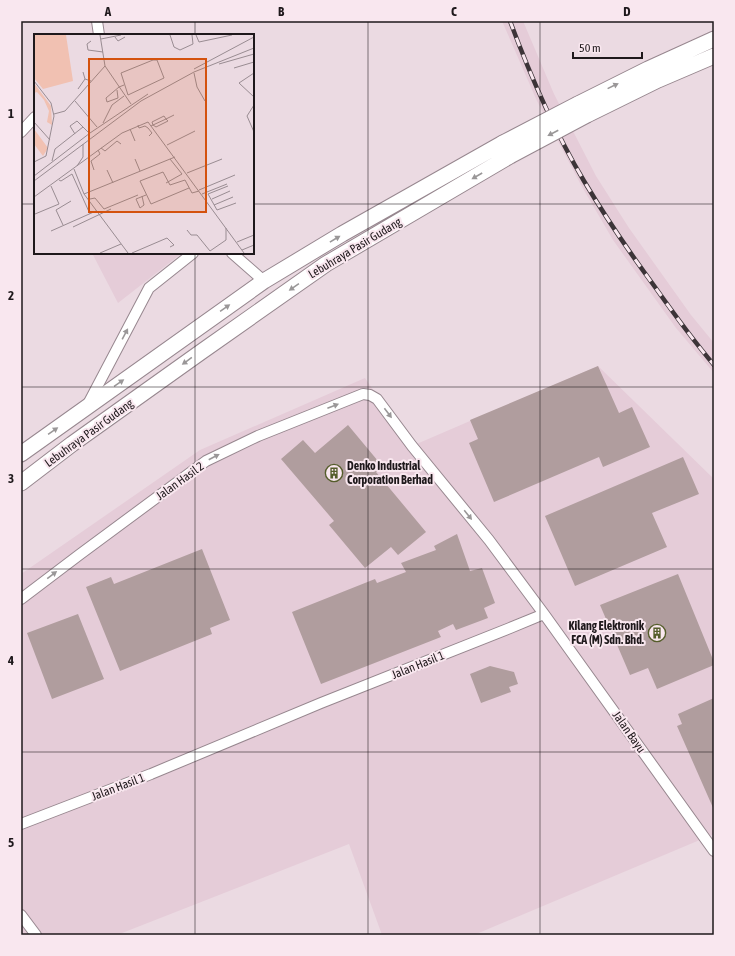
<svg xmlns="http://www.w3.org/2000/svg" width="735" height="956" font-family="'Asap Condensed',sans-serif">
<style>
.built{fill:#e5ccd8}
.building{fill:#b09d9e}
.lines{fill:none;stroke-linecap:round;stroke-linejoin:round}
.minor-casing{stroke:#97878f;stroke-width:12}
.highway-casing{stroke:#97878f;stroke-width:17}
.minor{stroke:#fff;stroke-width:10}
.highway{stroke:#fff;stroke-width:15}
.rail-casing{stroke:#3c3438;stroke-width:4.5}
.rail{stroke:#f9e7ef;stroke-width:3;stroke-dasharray:9;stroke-linecap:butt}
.highway-bridge-casing{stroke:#97878f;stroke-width:17;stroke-linecap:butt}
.highway-bridge{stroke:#fff;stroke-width:15}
.oneway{fill:#9a9798}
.grid{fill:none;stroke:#1e181b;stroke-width:1;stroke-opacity:0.55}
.labels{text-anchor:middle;stroke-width:4;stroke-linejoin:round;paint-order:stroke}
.street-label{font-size:12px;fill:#1e181b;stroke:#f9e7ef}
.poi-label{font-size:12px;font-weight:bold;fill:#1e181b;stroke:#f9e7ef;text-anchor:start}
.inset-road{fill:none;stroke:#998c92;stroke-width:1}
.view{fill:#d4520e;fill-opacity:0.15;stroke:#d4520e;stroke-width:2}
.inset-edge{fill:none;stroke:#1e181b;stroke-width:2}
.neatline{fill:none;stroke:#1e181b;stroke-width:1.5}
.grid-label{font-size:13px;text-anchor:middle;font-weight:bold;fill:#1e181b}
</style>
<rect width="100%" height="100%" fill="#ebdae2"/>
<path class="built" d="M502 21H523L554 94 596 176 629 228 691 315 714 343V373L676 328 613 240 581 185 537 101Z
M92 253H182L118 303Z
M598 366 714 479V834L474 935H382L349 844 117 935H21V574L200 450 365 378 394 421 412 446Z"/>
<path class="building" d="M598 366 619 413 632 407 650 447 603 467 599 457 494 502 469 443 478 439 470 420Z
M348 425 383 467 376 472 426 532 398 555 391 547 365 568 329 525 334 521 281 459 303 440 315 453Z
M683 457 699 494 652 513 667 547 575 586 545 516Z
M457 534 470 571 482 568 495 603 484 608 488 618 456 630 453 624 438 631 441 637 321 684 292 612 375 579 377 583 406 572 401 563 436 550 434 546Z
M202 549 230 620 210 628 212 634 120 671 86 587 111 577 114 584Z
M678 574 714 662V665L657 689 648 668 630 675 600 605Z
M78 614 104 679 52 699 27 633Z
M490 666 514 672 518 684 509 687 511 692 481 703 470 674Z
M714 698V810L677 726 682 724 678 714Z"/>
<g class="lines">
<defs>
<path id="minor" d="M97 21 99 35
M21 132 35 117
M232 253 264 281
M88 404 149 288 193 253
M21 599 79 555 206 461 258 436 363 394 370 395 377 399 412 446 489 540 544 614 714 851
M21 824 151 774 321 703 510 628 544 614
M21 915 36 935"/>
<path id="highway" d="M578 104 648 69 714 39
M587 115 658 80 714 56
M21 454 264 281 342 234 503 143
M21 483 72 444 201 352 326 264 510 156"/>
</defs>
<use href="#minor" class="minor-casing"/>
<use href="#highway" class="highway-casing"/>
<use href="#minor" class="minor"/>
<use href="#highway" class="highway"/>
<defs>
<path id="rail" d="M510 21C530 75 555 132 584 181 606 218 630 253 655 287 674 314 693 340 714 365"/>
</defs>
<use href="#rail" class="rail-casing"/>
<use href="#rail" class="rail"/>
<defs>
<path id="highway-bridge" d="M503 143 578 104
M510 156 587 115"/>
</defs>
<use href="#highway-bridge" class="highway-bridge-casing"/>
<use href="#highway-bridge" class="highway-bridge"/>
</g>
<defs><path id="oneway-solid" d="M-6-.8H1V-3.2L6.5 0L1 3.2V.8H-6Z"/></defs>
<g class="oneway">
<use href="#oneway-solid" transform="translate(613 86) rotate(-26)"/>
<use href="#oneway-solid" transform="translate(553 133) rotate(152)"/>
<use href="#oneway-solid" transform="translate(477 176) rotate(150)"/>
<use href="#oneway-solid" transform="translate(335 239) rotate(-31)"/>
<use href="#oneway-solid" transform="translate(294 287) rotate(145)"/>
<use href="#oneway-solid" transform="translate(225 308) rotate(-35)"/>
<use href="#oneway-solid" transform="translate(125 334) rotate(-62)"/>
<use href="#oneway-solid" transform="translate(187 361) rotate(144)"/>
<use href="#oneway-solid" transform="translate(119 383) rotate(-35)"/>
<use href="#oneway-solid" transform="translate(333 406) rotate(-21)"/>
<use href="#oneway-solid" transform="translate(388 413) rotate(53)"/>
<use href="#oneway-solid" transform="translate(53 431) rotate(-35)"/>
<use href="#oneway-solid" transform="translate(214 457) rotate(-28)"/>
<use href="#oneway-solid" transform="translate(468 515) rotate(51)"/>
<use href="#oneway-solid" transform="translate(52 575) rotate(-37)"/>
</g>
<path class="grid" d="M195 21V35M368 21V935M540 21V935M21 204H35M253 204H714M195 253V935M21 387H714M21 569H714M21 752H714"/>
<defs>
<symbol id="building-ring" viewBox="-11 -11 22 22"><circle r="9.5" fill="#f9e7ef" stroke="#555d2b" stroke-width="1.5"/><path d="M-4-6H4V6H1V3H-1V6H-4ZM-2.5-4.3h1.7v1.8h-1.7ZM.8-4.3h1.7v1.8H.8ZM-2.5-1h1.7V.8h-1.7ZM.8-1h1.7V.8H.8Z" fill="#555d2b"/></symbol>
</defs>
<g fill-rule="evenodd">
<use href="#building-ring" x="324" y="463" width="20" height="20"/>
<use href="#building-ring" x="647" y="623" width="20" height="20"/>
</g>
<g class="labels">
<g class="street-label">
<text transform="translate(355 248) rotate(-31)" y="4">Lebuhraya Pasir Gudang</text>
<text transform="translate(89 433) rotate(-36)" y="4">Lebuhraya Pasir Gudang</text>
<text transform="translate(180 481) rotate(-36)" y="4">Jalan Hasil 2</text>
<text transform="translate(418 665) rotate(-22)" y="4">Jalan Hasil 1</text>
<text transform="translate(629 732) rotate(55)" y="4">Jalan Bayu</text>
<text transform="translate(118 787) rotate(-21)" y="4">Jalan Hasil 1</text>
</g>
<g class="poi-label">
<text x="347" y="470">Denko Industrial<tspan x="347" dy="14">Corporation Berhad</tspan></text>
<text x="644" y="630" text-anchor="end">Kilang Elektronik<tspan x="644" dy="14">FCA (M) Sdn. Bhd.</tspan></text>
</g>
</g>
<g transform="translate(34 34)">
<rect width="220" height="220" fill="#ebdae2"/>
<path d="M0 1H32L39 47 9 55 0 44ZM0 49 17 72 18 91 13 88 15 77 10 66 3 58 0 59ZM0 95 14 114 9 122 0 110Z" fill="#f1c1b2"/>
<path class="inset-road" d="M66 1 71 32M136 1 140 13 146 16 159 10 158 1M162 1 165 8 198 1M81 3 84 7 91 3M67 5 87 1M57 7 53 10 54 16 69 18M119 26H123L130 44 94 61 87 39ZM185 30 220 20M71 32 97 70M200 34 220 28M160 35 220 3M49 38 51 45 57 47M160 39 163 53 171 67M220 39 205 49 220 63M0 47 17 69 20 82 12 122 0 128M44 55 51 45M83 56 84 64 73 68 72 64 85 53 90 51M41 67 63 93M220 71 213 82 220 98M20 80 31 77 71 32M0 88 16 106M69 89 78 71 90 62M104 91 105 94 111 92 114 94 118 99 115 102M117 92 119 91 132 85 134 87 122 93 119 91 118 88 130 82 132 85 140 81M96 95 101 107M41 100 36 92 43 87 49 93M133 111 161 97M67 114 71 117 83 107 87 110M101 125 106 137M18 127 21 115 49 93 55 99M43 132 49 123V110M40 135 50 160 94 219M60 136 57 127 66 120 64 116M73 136 79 149M153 139 188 125M0 142 56 99 114 60M25 146 27 147 38 140 56 180M0 147 107 67 160 38 220 14M132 149 148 140 136 125M194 152 174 160 183 176 202 169M155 154 117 170 106 147 129 138 136 151 151 146 158 159 165 157M165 156 201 141M50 160 141 123M168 160 193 150M108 162 110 171 106 174 102 165 112 161M0 163 88 99 114 88 210 219M56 165 61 164 70 175 104 161M178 165 196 157M180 171 199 163M1 180 25 170 17 152M29 191 22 176 37 167M39 193 77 175M153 196 157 201H163L176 217 192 206V194M17 197 62 177M203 208 220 201M208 216 220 211M66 219 87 210M98 219 133 204 140 211 136 213"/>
<path class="view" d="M55 25H172V178H55Z"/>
<rect width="220" height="220" class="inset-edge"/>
</g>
<rect width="735" height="956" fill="none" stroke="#f9e7ef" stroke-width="44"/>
<path d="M573 52v6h69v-6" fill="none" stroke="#1e181b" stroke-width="2"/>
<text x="579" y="52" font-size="12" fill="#1e181b" stroke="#f9e7ef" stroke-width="3" paint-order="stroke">50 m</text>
<rect x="22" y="22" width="691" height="912" class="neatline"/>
<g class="grid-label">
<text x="108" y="16">A</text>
<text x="281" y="16">B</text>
<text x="454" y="16">C</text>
<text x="627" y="16">D</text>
<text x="11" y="118">1</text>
<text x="11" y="300">2</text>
<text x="11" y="483">3</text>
<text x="11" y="665">4</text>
<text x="11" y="847">5</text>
</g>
</svg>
